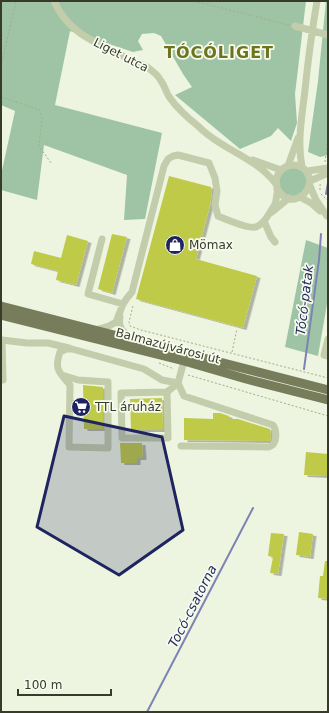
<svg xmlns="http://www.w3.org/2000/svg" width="329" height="713" font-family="'DejaVu Sans',sans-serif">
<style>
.green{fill:#9fc4a5}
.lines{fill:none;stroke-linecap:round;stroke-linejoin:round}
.stream{stroke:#7d84b3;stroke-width:2}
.building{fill:#c0ca48;filter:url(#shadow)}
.path{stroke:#a3ac8a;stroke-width:1;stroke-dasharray:2 2;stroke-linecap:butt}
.minor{stroke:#c3cdab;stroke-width:7}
.major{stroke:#777d5b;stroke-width:9}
.marked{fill:#1e245f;fill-opacity:0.2;stroke:#1e245f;stroke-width:3;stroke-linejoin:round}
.labels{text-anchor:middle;stroke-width:3.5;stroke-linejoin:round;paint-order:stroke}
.street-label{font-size:12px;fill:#383b2a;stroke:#f6fbed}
.poi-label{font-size:12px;fill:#383b2a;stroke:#f6fbed;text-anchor:start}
.water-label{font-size:13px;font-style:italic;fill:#1e245f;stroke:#f6fbed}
.district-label{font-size:16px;font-weight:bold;letter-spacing:1px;fill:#6e741d;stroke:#f6fbed}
</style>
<defs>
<filter id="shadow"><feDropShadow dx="3.5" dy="2" stdDeviation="0" flood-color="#0004"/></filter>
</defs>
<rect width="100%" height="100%" fill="#edf4e0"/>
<path class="green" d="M1 1H306L295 94 297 123 291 141 278 128 271 136 240 149 175 95 192 87 183 74 161 36 154 33 142 34 138 41 143 50 133 52 70 31 55 105 162 133 145 219 124 220 127 175 44 145 37 200 1 190V175L15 111 1 105Z
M326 1H328V155L320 157 308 152 318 81Z
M279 182a14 14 0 1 1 28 0a14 14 0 1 1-28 0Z
M306 240 328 248V298L318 356 285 347Z"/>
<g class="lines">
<path class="stream" d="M326 194 328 183
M304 369 319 260 321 234
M147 712 253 508"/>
</g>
<path class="building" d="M169 176 211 187 212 191 210 205 196 259 257 276 243 328 136 299Z
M112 234 127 237 112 293 98 289Z
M67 235 88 241 76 285 56 280 58 271 31 264 34 251 61 258Z
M83 385 103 387V429H84Z
M162 398 163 430H131L130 399Z
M213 413H220L229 416V419H238L270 429 271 438 269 441 184 440V418L213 419Z
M120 443H142L143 458H137V463H121Z
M306 452 328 454 327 476 304 475Z
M299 532 313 534 310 557 296 555Z
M271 533 284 534 278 574 270 573 273 557 268 556Z
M325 561H328V599L318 598 320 576H323Z"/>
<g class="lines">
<path class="path" d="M194 1 289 25
M1 66 16 1
M1 97 40 110 42 118 39 146 51 163
M325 162 328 138
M320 190V185L321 183
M321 194 328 201
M133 306 129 322 130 326 141 330 328 378
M232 352 237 329
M159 363 174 369
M188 375 328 416"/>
<path class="minor" d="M54 1C69 35 98 43 129 59 136 62 145 65 151 70 155 73 159 77 161 81 165 86 166 93 170 98 177 108 188 118 198 126 204 132 212 138 220 143 239 155 262 165 276 184
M295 26 328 35
M253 160 281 170
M288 166 298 138
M302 167C297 142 302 116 305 90 308 60 312 31 317 1
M307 171 328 168
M310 181 328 173
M310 186 316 200 327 216
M300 197 311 203 320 211
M272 212 289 198
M264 221 271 237 275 242
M102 239 88 294 123 304
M120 317C118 329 123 331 132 339
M95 330 109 326 116 322 123 304 127 298 132 292 164 166 168 159 173 156 178 155 209 163 215 178 217 191 215 205 218 216C225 219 249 229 256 227 261 225 266 219 269 214 271 210 275 206 276 201 276 197 278 192 277 189 277 184 275 181 277 177 279 170 286 165 293 165 298 165 303 167 306 171 318 185 298 208 283 196 281 194 279 191 277 189
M328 339 324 355 328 356
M62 375 78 380 108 382V448L69 447 70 385C59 372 54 370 60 352L66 349H72L144 369 162 380 178 383
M3 380 2 340 27 343H48L69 348
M167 392 168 438H122L121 393 167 392 178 383
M181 446 268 447C271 446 273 446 274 443 277 438 276 429 273 425L184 396 178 383 184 361"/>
<path class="major" d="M1 306 328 390
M1 315 184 361 246 379 328 400"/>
</g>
<path class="marked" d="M64 416 162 437 183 530 119 575 37 527Z"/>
<defs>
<symbol id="shop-disc" viewBox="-11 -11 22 22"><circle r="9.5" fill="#1e245f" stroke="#f6fbed"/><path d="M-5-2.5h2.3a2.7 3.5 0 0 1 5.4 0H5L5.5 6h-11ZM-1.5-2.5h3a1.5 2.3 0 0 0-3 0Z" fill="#fff"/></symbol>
<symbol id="supermarket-disc" viewBox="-11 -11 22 22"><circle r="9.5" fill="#1e245f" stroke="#f6fbed"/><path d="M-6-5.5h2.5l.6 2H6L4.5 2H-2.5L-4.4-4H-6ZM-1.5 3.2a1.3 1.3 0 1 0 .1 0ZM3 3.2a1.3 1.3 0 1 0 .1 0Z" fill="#fff"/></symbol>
</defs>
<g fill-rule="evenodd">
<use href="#shop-disc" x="164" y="234" width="22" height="22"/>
<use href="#supermarket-disc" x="70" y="396" width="22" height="22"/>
</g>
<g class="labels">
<g class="street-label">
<text transform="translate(121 55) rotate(27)" y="4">Liget utca</text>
<text transform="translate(168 346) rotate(15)" y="4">Balmazújvárosi út</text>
</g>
<g class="poi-label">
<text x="189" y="249">Mömax</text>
<text x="95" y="411">TTL áruház</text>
</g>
<g class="water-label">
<text transform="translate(304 300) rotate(-83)" y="5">Tócó-patak</text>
<text transform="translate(192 606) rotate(-63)" y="5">Tocó-csatorna</text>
</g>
<g class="district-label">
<text x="219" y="58">TÓCÓLIGET</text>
</g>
</g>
<rect width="329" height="713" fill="none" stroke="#383b2a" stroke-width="4"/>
<path d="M18 689v6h93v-6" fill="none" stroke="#383b2a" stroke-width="2"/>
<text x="24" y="689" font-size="12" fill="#383b2a" stroke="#f6fbed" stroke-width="3" paint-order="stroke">100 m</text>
</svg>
